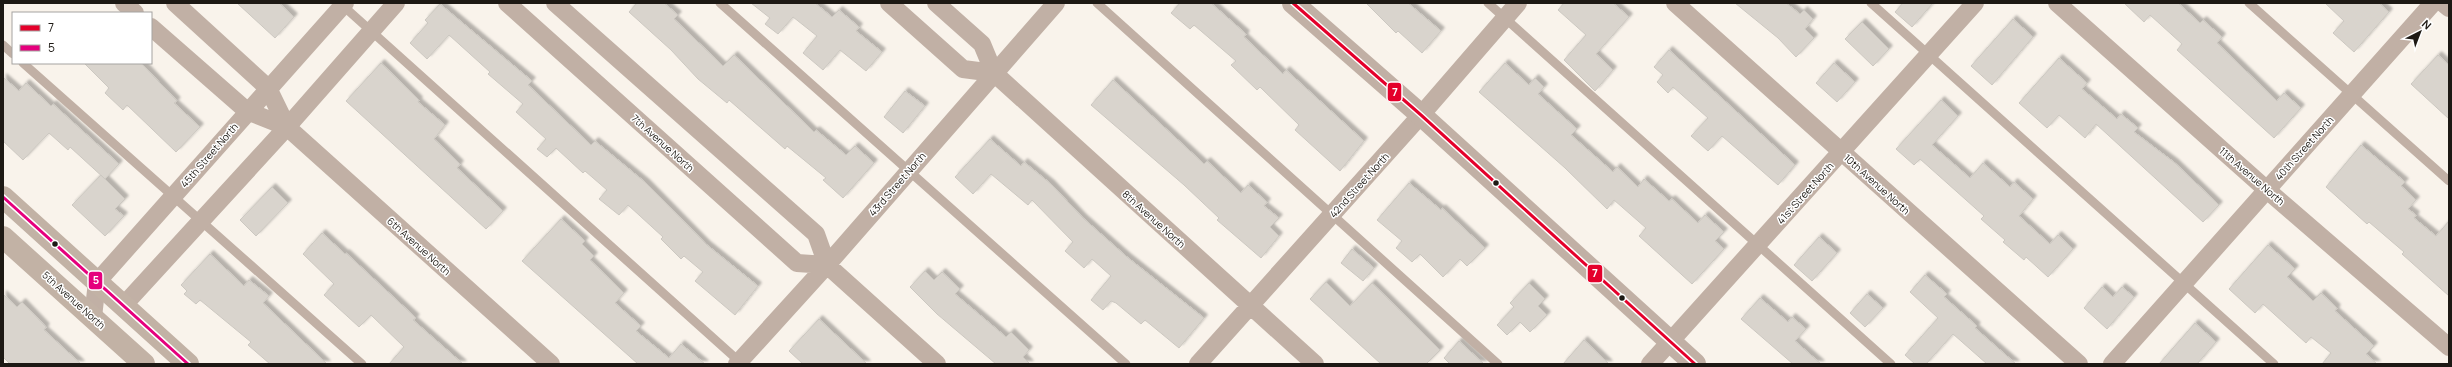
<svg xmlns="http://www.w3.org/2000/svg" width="2452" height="367" font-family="Manrope,sans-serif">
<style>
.building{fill:#d9d4cd;stroke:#ccc8c1;filter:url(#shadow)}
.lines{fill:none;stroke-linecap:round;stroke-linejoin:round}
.service{stroke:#c1b0a5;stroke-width:9}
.minor{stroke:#c1b0a5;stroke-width:18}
.tertiary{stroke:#c1b0a5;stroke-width:22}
.primary{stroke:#c2b2a5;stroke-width:22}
.bus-1-casing{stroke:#fff;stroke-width:6}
.bus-2-casing{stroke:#fff;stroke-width:6}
.bus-1{stroke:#e4002b;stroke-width:3}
.bus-2{stroke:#e5007d;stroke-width:3}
.bus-dot{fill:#1d1914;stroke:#fff;stroke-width:1.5}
.labels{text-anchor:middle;stroke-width:3;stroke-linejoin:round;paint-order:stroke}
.street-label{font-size:10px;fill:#1d1914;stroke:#fff}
.line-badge{stroke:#fff;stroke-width:1.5}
.badge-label{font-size:11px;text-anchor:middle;font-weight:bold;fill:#fff}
</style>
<defs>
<filter id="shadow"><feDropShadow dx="3.5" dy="-3.5" stdDeviation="1" flood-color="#0004"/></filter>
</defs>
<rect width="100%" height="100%" fill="#f9f3eb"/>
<path class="building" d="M237 3H279L294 17 275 38Z
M637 3H664L678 15 674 19 723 66 734 55 814 132 816 130 846 155 855 146 874 163 843 198 823 180 826 178 787 146 785 149 729 100 727 103 698 79 671 50 629 12Z
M751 3H815L832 17 839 10 859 27 856 31 882 52 866 71 840 50 823 70 803 53 817 36 793 17 778 34 765 24 770 18Z
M1180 3H1211L1246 34 1244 37 1283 74 1286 70 1364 141 1340 171 1295 130 1299 125 1260 87 1257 90 1231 65 1236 61 1194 25 1190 29 1171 13Z
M1366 3H1408L1441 31 1422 53 1398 31 1396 33Z
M1564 3H1613L1629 17 1596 54 1613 70 1595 91 1564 60 1586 35 1558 10Z
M1735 3H1786L1800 14 1804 10 1813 19 1805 29 1814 38 1796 57 1778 38Z
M1903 3H1933L1912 27 1895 12Z
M2124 3H2178L2200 23 2203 20 2222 37 2217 43 2277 101 2284 93 2301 108 2274 138 2177 50 2182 44 2150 15 2144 22Z
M2325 3H2379L2389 12 2354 52 2333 33 2344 21Z
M440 4 532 81 528 85 591 145 595 141 646 183 707 245 758 286 735 315 695 281 703 272 684 256 681 259 661 239 663 237 628 205 619 215 599 199 607 190 585 171 583 173 556 148 547 157 537 149 546 139 516 112 523 104 488 74 490 72 449 35 427 59 410 43 428 23 425 20Z
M2013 19 2033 37 1992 85 1971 66Z
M1862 22 1889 49 1873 66 1845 39Z
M1669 50 1795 165 1778 185 1722 136 1708 151 1691 136 1708 118 1673 87 1668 93 1657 82 1663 75 1654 67Z
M2438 55 2449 65V119L2411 84Z
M2059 58 2087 83 2082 89 2117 119 2121 114 2138 128 2134 132 2175 163 2219 205 2203 222 2096 124 2085 138 2059 115 2047 128 2019 103Z
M84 63H141L177 101 174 103 200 127 176 152 127 105 123 110 105 93 109 88Z
M381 63 419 100 418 102 445 125 434 139 460 164 457 168 503 211 486 229 346 101Z
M1505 63 1529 85 1535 78 1544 87 1538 94 1577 129 1571 135 1613 172 1617 167 1638 187 1644 179 1669 201 1672 199 1698 223 1705 215 1724 232 1715 241 1724 249 1692 284 1639 236 1646 228 1614 200 1607 209 1565 168 1479 92Z
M1834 63 1855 82 1837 102 1816 83Z
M3 77 19 91 26 83 51 106 53 104 119 164 105 179 70 147 68 150 49 133 23 160 3 141Z
M1113 80 1204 164 1207 161 1241 193 1248 185 1267 202 1264 206 1279 218 1270 227 1279 236 1261 258 1217 220 1219 218 1184 185 1091 105Z
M905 91 925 106 903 133 884 117Z
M1941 100 1958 116 1932 145 1970 178 1983 163 2010 187 2014 182 2033 199 2019 216 2050 244 2058 235 2073 249 2048 277 2026 257 2024 260 2003 242 2005 240 1981 219 1984 216 1920 159 1914 165 1896 149Z
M990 139 1021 166 1024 162 1051 184 1083 218 1127 257 1204 318 1179 348 1145 320 1141 324 1116 303 1111 301 1103 310 1091 300 1111 276 1092 259 1084 268 1065 251 1073 242 1032 200 1028 205 991 174 973 194 955 177Z
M2361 145 2405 182 2401 186 2416 200 2408 209 2416 215 2414 218 2436 236 2449 221V296L2402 254 2404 252 2369 222 2367 224 2326 187Z
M101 175 125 199 115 209 124 216 105 236 72 205Z
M1409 183 1441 210 1442 208 1485 248 1467 266 1460 259 1443 277 1420 254 1412 262 1396 248 1402 241 1377 220Z
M272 187 288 203 256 236 240 220Z
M561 219 585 241 582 244 594 256 590 260 624 293 615 303 641 326 636 331 669 358 681 344 705 364H638L522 261Z
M322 233 345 254 346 253 416 318 413 320 463 364H389L404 347 371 315 359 327 324 295 334 284 303 254Z
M1819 237 1837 253 1812 281 1794 265Z
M2268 245 2295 269 2287 277 2313 301 2321 293 2337 308 2335 311 2374 346 2366 354 2377 364H2322L2331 353 2311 337 2306 343 2263 304 2255 313 2229 289Z
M1352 249 1374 268 1363 281 1341 263Z
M210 254 244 286 249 280 269 296 263 303 327 364H270L248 345 251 342 200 300 196 304 184 294 187 291 181 285Z
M925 271 934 280 942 272 960 289 955 294 1006 337 1011 332 1029 350 1023 357 1030 364H996L937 314 910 287Z
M1925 275 1947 294 1944 297 1977 326 1975 328 2016 364H1987L1953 334 1926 364H1915L1905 355 1938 318 1910 292Z
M1326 282 1350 306 1372 283 1440 350 1426 364H1381L1310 299Z
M1529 283 1545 299 1538 306 1547 315 1530 332 1520 322 1507 335 1497 325 1514 307 1510 303Z
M2102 287 2113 297 2122 287 2134 297 2107 329 2084 308Z
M3 294 17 307 22 302 46 327 44 330 81 364H10L3 357Z
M1867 294 1883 308 1865 327 1850 313Z
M1760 298 1788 322 1792 317 1806 329 1795 341 1821 364H1793L1741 319Z
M819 319 867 364H803L789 351Z
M2195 323 2216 342 2197 364H2159Z
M1584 340 1609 364H1563Z
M1459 341 1484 364H1450L1444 358Z"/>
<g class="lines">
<path class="service" d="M720 3 1126 364
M1097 3 1498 364
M1488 3 1891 364
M1871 3 2274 364
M2249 3 2449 181
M341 4 741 363
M3 45 13 54
M23 63 362 364"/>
<path class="minor" d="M124 3 135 13
M175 3 268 88 287 127
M507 3 797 263 827 265
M555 3 816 234 827 265 937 364
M889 3 963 69 994 73
M936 3 982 44 994 73 1315 364
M1675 3 2079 364
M2057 3 2267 190 2449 347
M2443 3 2449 8
M151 27 247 111 287 127 551 364
M123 306 287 127 396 3
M93 317 97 282 345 3
M737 364 827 265 1056 3
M1198 364 1421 115 1518 3
M1650 364 1975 3
M2112 364 2433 3"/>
<path class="tertiary" d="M1293 3 1421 115 1695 364"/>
<path class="primary" d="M3 197 188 364
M3 237 144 364"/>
<defs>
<path id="bus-1" d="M1293 3 1421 115 1695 364"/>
<path id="bus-2" d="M3 197 188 364"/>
</defs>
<use href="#bus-1" class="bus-1-casing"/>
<use href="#bus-2" class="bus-2-casing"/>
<use href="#bus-1" class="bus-1"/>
<use href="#bus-2" class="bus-2"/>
</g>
<g class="bus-dot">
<circle cx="1496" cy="183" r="3.5"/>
<circle cx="55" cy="244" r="3.5"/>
<circle cx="1622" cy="298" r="3.5"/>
</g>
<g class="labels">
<g class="street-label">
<text transform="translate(663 143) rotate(42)" y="4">7th Avenue North</text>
<text transform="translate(2304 148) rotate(-48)" y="4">40th Street North</text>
<text transform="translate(209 155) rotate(-49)" y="4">45th Street North</text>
<text transform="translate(2252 176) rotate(41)" y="4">11th Avenue North</text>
<text transform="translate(897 184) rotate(-49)" y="4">43rd Street North</text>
<text transform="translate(1877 184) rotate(42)" y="4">10th Avenue North</text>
<text transform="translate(1359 185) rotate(-48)" y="4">42nd Street North</text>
<text transform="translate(1805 193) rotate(-48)" y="4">41st Street North</text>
<text transform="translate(1154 219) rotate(42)" y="4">8th Avenue North</text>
<text transform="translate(419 246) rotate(42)" y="4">6th Avenue North</text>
<text transform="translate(74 300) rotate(42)" y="4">5th Avenue North</text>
</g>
</g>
<g class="line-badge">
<rect x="1387" y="82" width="15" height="20" rx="4" fill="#e4002b"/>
<rect x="1587" y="264" width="16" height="19" rx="4" fill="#e4002b"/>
<rect x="88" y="271" width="15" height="19" rx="4" fill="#e5007d"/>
</g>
<g class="badge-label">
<text x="1395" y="96">7</text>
<text x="1595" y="277">7</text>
<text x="96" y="284">5</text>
</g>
<rect width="2452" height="367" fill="none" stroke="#1d1914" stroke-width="8"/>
<rect x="12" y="12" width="140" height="52" fill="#ffffff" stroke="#a5a3a1"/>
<rect x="20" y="25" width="20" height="6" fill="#e4002b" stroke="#a5a3a1"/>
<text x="48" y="32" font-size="12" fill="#1d1914">7</text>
<rect x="20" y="45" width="20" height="6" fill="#e5007d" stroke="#a5a3a1"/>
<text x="48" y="52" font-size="12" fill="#1d1914">5</text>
<g transform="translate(2420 32) rotate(42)" stroke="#ffffff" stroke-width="3" paint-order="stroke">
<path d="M0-3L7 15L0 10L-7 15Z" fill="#1d1914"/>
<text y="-6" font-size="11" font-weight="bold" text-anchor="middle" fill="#1d1914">N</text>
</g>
</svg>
